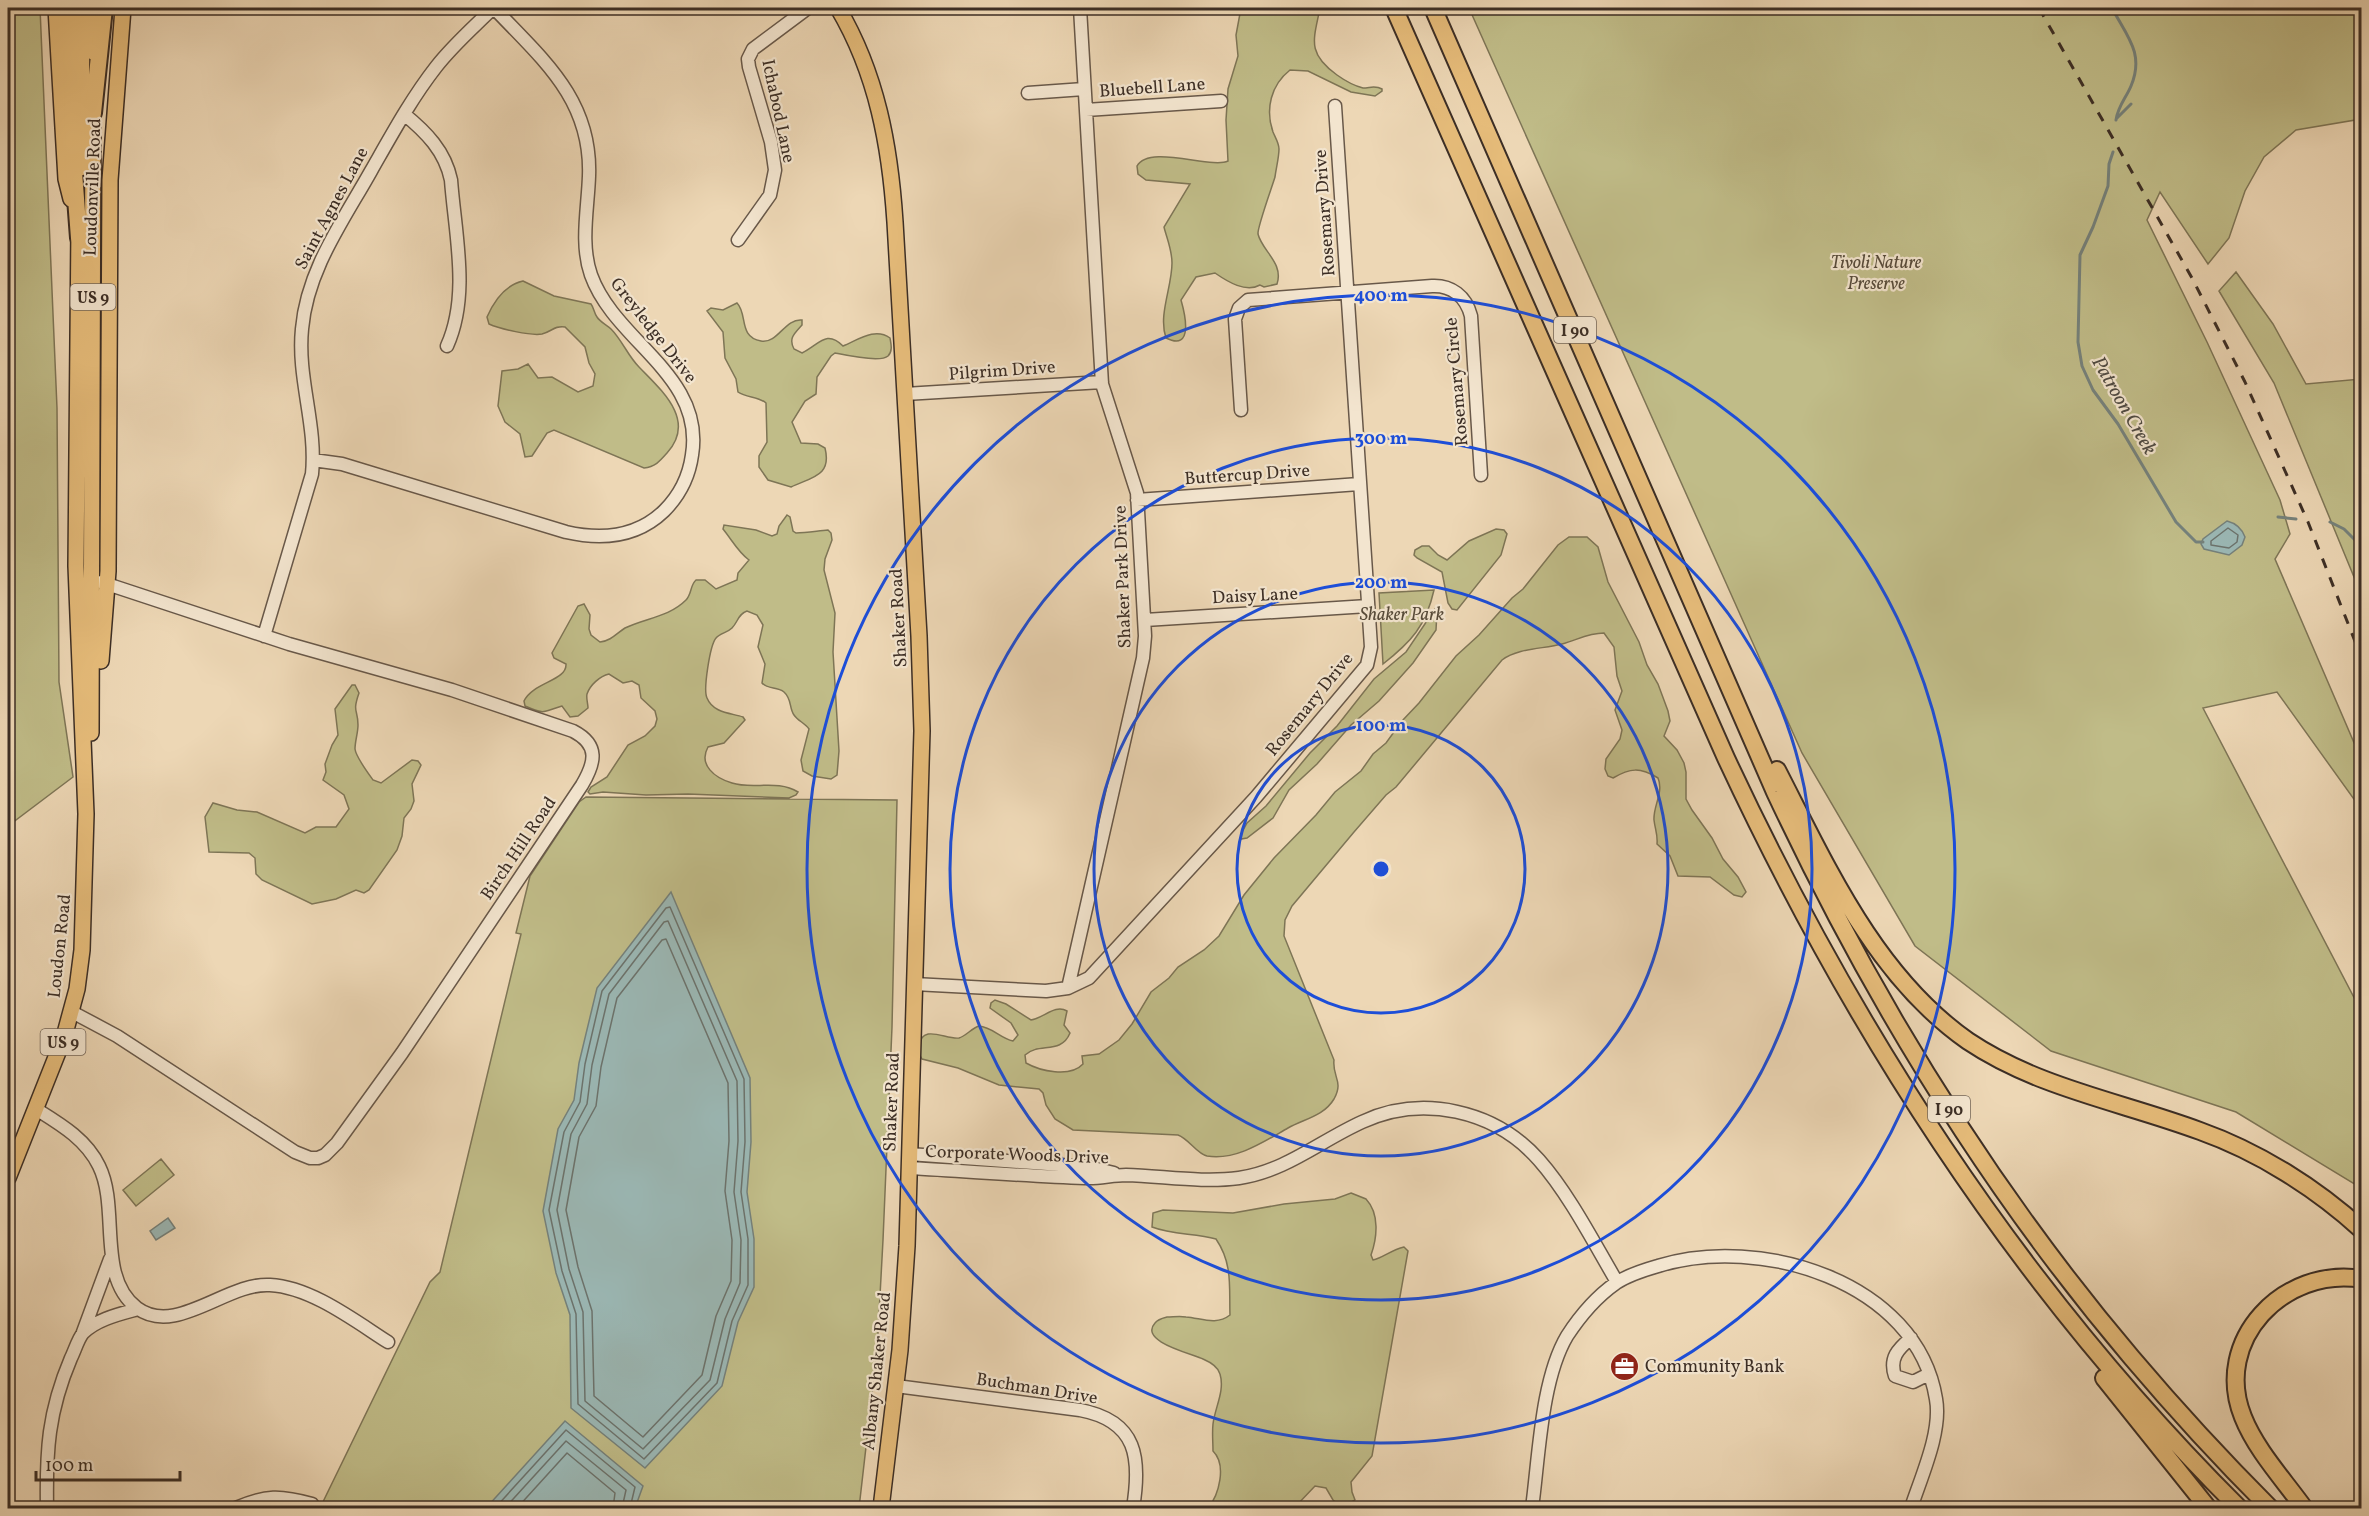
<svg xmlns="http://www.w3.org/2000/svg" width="2369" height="1516" font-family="Vollkorn,serif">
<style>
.green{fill:#c0bc88;stroke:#7e7556;stroke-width:1.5}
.water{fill:#9bb8b5;stroke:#75817b;stroke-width:1.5}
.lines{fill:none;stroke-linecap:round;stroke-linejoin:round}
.shore{stroke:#6c736d;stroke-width:1.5}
.stream{stroke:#75817b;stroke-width:3}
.minor-casing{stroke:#685849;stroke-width:15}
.major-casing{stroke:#3c2e25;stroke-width:18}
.highway-casing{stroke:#3c2e25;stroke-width:20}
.minor{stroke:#f3e5cf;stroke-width:12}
.major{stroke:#e6bc7a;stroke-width:15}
.highway{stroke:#e6bc7a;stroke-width:16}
.rail{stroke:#3c2e25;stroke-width:3;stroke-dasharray:10 10;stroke-linecap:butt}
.ring{fill:none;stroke:#1d4ed8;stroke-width:3}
.labels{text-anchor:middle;stroke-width:4.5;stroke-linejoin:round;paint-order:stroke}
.shield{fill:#f3e5cf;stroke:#736558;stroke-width:1.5}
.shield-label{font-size:16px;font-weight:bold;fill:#3c2e25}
.street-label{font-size:18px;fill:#3c2e25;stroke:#f3e5cf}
.park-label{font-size:18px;font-style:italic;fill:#564a39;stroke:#f3e5cf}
.poi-label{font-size:18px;fill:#3c2e25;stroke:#f3e5cf;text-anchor:start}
.water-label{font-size:20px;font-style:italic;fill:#4f4a42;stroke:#f3e5cf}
.centre{fill:#1d4ed8;stroke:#f3e5cf;stroke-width:3}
.ring-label{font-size:18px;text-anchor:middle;font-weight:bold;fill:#1d4ed8;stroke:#f3e5cf;stroke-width:4.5;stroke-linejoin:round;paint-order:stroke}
</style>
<rect width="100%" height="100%" fill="#edd7b5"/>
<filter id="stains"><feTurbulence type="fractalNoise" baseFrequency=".00333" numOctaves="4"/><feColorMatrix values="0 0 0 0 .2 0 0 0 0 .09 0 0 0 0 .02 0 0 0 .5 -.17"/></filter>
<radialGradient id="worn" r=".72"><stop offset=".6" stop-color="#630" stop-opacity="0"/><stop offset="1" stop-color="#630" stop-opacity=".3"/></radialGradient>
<path class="green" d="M8 8H40L57 408 59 682 73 777 8 826Z
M1241 8H1320C1314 39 1306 53 1337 75 1344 80 1355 86 1363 88 1370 88 1375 85 1382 89V91L1375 96 1351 92 1308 71 1290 70C1271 85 1265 109 1273 132 1275 137 1279 143 1279 149 1279 157 1276 169 1275 177 1272 187 1257 228 1258 234 1262 251 1284 263 1277 284L1264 287 1260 285C1246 293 1228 282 1215 273L1196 277 1181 300C1185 314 1194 352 1166 338 1158 315 1172 287 1172 263 1172 250 1167 239 1164 227L1190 184 1146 180 1138 174 1137 166C1149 144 1211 169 1228 161L1226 120 1228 89 1238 56 1236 35Z
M1469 8H2361V119L2296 130 2264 157 2245 191 2229 238 2208 264 2160 192 2147 220 2207 342 2280 500 2290 534 2275 559 2361 759V809L2277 692 2203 708 2361 1011V1188L2236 1112 2051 1051 1915 946 1802 753Z
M2236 272 2273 324 2306 384 2361 379V594L2274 383 2219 291Z
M523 281 554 296 591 304C594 308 594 313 597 317 600 322 607 325 611 329 622 340 628 356 639 367 661 390 697 420 667 453 660 461 655 467 644 468L554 430 547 433 532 456 525 457 520 434 505 422 498 406 502 371 518 369 528 364 538 378 552 377 578 392 593 386 595 374 589 363 585 347 565 327C555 325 551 332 542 334 531 336 500 329 489 324L487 317C494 301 505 285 523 281Z
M737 303C748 314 738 337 761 341 778 344 785 318 802 320V325C795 333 788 338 794 349L802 353C819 345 826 329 843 346 858 340 875 327 890 338 891 344 893 351 888 356 880 363 845 355 835 353L831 356 817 377 816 394 805 401 792 422 801 443 818 444 825 448C832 476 812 477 791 487L768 480 759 467V456L767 442 766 403C758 396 747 398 738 392L736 379 725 358 723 332 707 311 711 308 723 310Z
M787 515 790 517 793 531 796 533C806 533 817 531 828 530L831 533 832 540 825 559 824 570 835 613 833 652 839 751 837 775 831 779 812 776 803 771 801 760 809 729C805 723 798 721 794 715 789 708 792 699 784 692 777 686 768 690 762 683L765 664 758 647 763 625 757 615 747 611C738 614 738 622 732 628 727 633 720 633 716 638 710 645 703 690 707 698 713 713 731 713 743 717L745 720 724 743 708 747C698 765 715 778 732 783 753 790 777 779 798 792L796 795 789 798 688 794 646 795 603 792 590 794 588 792 591 787 607 777 628 745 645 736 655 726 657 719 655 711 641 698 639 685 632 681 623 683 609 674C600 676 590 685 587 694 586 698 588 704 588 708L578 716 570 717 562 706C542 712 546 715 525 706L524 701C533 682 567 681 566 664L554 658 552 653 578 606 584 604 590 615 589 629 591 635 600 642C611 641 617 633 625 628 646 618 669 617 686 600 692 594 690 585 696 580H705L716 589 737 580 738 573 749 560C738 552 732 540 723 529L724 525 756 530 772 536 777 534 779 526Z
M1496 529 1504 530 1507 534 1501 555 1457 610 1452 609 1448 603 1442 572 1417 558 1414 555 1415 550 1422 546H1429L1438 555 1447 560 1469 541Z
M1569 537H1587L1598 547 1608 582 1639 642 1647 665 1658 684 1668 711 1670 721 1664 736 1677 750 1684 763 1686 772V799L1692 810 1712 838 1723 859 1738 877 1746 892 1742 897 1734 895 1710 877 1678 876 1670 856 1657 844C1658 835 1655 829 1654 820 1653 806 1664 792 1658 778 1640 767 1630 768 1613 778L1608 776 1605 769 1606 759 1620 739 1622 730 1615 710 1622 691 1617 676 1614 647 1604 633C1588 633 1577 640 1562 644 1543 649 1518 648 1502 660L1396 787 1386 795 1354 832 1292 906 1285 920 1284 936 1334 1060C1332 1077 1344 1081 1334 1099 1324 1116 1304 1119 1288 1128 1265 1141 1236 1161 1207 1156 1197 1154 1189 1139 1178 1135L1073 1130 1055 1119 1046 1105 1043 1093 1039 1089 999 1085 958 1068 922 1059C919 1055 919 1052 919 1046 922 1023 946 1040 959 1038 966 1036 972 1028 979 1026 992 1027 1000 1038 1013 1041L1018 1035 1011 1023 990 1008 991 1003 995 1000 1006 1004 1031 1020C1044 1018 1055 1004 1067 1011L1064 1025 1070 1033C1061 1055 1039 1042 1025 1055L1026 1063C1040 1071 1070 1078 1083 1064L1082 1056 1099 1054 1119 1040 1132 1024 1151 992 1169 978 1178 967 1204 950 1219 936 1244 895 1274 858 1316 815 1335 792 1361 771 1373 754 1386 743 1402 721 1419 703 1456 656 1479 635 1512 598 1523 589 1558 545Z
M1434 590C1426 626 1411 642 1383 664L1379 593Z
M1435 609 1437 611 1436 630 1413 663 1379 701 1351 725 1317 764 1289 790 1273 818 1247 838 1241 839V834L1247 823 1266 806 1310 753 1337 726 1374 679 1406 652Z
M352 685H355L359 693C352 713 358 709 358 725 358 733 355 741 355 749 356 757 368 773 373 780L381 783 412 760 418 761 421 765 412 784 414 801 411 809 404 818 402 836 397 850 369 890 364 893 356 890 336 899 312 904 262 880 256 874 255 858 249 853 209 852 205 817 213 803 237 810 257 812 305 833 316 827H336L349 809 344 795 323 780 326 772 325 764 332 745 338 735 335 709Z
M586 797 897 800 892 1027 883 1240 877 1351 859 1508H320L430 1282 440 1272 521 934 516 933 530 876 579 802Z
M161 1159 174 1175 136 1206 123 1190Z
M1351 1193 1366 1199C1380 1214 1377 1238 1371 1255L1373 1260C1383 1258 1391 1250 1404 1247L1408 1251 1372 1456 1351 1482 1352 1492 1355 1500 1342 1507 1333 1500 1326 1488 1315 1486 1294 1508H1208C1219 1495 1227 1465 1213 1451 1213 1442 1212 1433 1213 1424 1215 1407 1225 1391 1220 1374 1218 1366 1210 1362 1203 1359 1194 1354 1138 1342 1155 1323 1158 1319 1163 1318 1167 1317 1173 1317 1180 1316 1186 1317 1201 1318 1216 1326 1230 1315 1229 1287 1233 1264 1216 1239 1195 1233 1173 1235 1152 1227L1153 1213 1163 1210 1233 1213 1284 1204 1335 1199Z"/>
<path class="water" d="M2227 521C2235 523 2242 529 2245 537L2242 545 2229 555 2204 549 2201 544 2203 539Z
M671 892 750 1078 751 1142 747 1192 754 1239V1287L738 1322 722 1386 645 1468 571 1408 570 1315 556 1273 543 1211 558 1129 574 1100 579 1063 597 988Z
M168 1218 175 1228 156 1240 150 1231Z
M565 1421 643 1486 635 1508H486Z"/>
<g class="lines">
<path class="shore" d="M2228 528 2238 535 2237 542 2229 548 2211 545V541Z
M670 907 744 1079 745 1142 741 1192 748 1239V1285L732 1321 717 1383 644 1459 578 1404 576 1314 562 1271 549 1210 564 1132 580 1102 585 1064 602 991 666 908Z
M668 921 737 1081 738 1141 734 1192 741 1240 740 1283 725 1319 710 1380 643 1449 585 1401 583 1312 569 1269 557 1210 571 1134 587 1104 592 1065 609 994 664 922Z
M666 939 728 1083 729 1141 725 1191 732 1240 731 1281 716 1316 702 1375 643 1437 594 1396 592 1311 578 1267 566 1210 579 1137 596 1106 601 1067 617 998 662 940Z
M495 1508 566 1430 635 1487 630 1508
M505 1508 566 1441 626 1490 622 1508
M517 1508 567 1453 615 1493 613 1508"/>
<path class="stream" d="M2112 8C2126 35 2145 53 2131 86 2126 98 2118 106 2116 120
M2117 118 2131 104
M2113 152 2109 164 2108 186 2093 227 2080 255 2078 342 2082 366 2093 390 2118 424 2176 522 2196 542H2203
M2278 517 2296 519
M2330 522 2344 529 2362 547"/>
<defs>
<path id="minor" d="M1028 93 1084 89
M1086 110 1221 101
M404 114C426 132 445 151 451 180 455 234 470 295 447 346
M738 240 770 195 775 170 771 142 749 67 748 59 753 49 808 8
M905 394 1102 382
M1241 410 1235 319 1239 308 1248 300 1432 286C1451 285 1466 296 1471 316L1481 475
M313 460 342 464 566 532C601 540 637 537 664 511 679 496 689 477 692 455 705 375 615 342 591 275 580 244 588 208 589 176 592 99 542 59 494 8
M1137 500 1359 484
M1145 620 1368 606
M264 636 312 474C317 425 297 378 302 329 307 270 343 221 371 171 391 136 411 99 436 67 453 45 474 27 493 8
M914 984 1046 991 1068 988 1089 978 1256 797 1367 665 1371 647 1335 106
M1068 988 1143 658 1145 636 1137 493 1102 384 1080 8
M72 1012 117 1036 295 1152 310 1158H318L325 1155 337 1143 402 1053 582 785C595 763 600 745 573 731L452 690 289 644 101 582
M36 1109C60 1124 86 1139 99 1166 120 1208 96 1277 137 1308 176 1337 227 1282 270 1285 311 1287 355 1321 388 1342
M909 1154 1089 1167 1114 1173
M909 1168C967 1171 1026 1176 1085 1178 1099 1179 1112 1175 1126 1175 1163 1176 1202 1183 1239 1178 1286 1171 1320 1141 1362 1122 1422 1094 1495 1110 1539 1160 1569 1194 1594 1243 1617 1282
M83 1332 110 1259
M1911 1338C1898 1349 1889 1358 1895 1376L1913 1382 1929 1374
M896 1386 1080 1410C1138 1421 1141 1459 1133 1508
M47 1508C46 1451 48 1412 71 1358 75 1350 78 1339 83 1333 97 1319 120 1314 138 1309
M236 1508C266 1495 280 1495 312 1504
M1532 1508C1539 1457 1541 1380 1567 1336 1580 1316 1596 1297 1616 1283 1628 1275 1644 1270 1658 1266 1759 1234 1917 1281 1936 1399 1942 1432 1921 1477 1911 1508"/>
<path id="major" d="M56 8 66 179 71 199
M93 8V52
M838 8C877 74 890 146 895 222L919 636 922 731 907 1246 900 1350 881 1508
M81 168 82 8
M101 661 108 571 110 180 123 8
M91 733 93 100
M8 1178 64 1037 77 989 82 950 86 814 76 566 79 225"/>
<path id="highway" d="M70 8 74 172 79 238
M1394 8 1726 758C1855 1035 2022 1292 2239 1508
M1433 8 1775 792C1870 995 1987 1187 2132 1358 2176 1410 2222 1460 2270 1508
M93 113 104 8
M1777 770C1827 867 1875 976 1968 1041 2038 1088 2122 1102 2200 1131 2259 1152 2316 1188 2362 1230
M2104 1378 2208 1508
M2304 1508C2284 1480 2256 1450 2243 1417 2212 1340 2284 1266 2362 1279"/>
</defs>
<use href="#minor" class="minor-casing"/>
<use href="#major" class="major-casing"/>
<use href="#highway" class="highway-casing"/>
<use href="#minor" class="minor"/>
<use href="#major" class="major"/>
<use href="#highway" class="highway"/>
<path class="rail" d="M2039 8 2192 278 2245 382 2308 522 2362 659"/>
</g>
<g class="ring">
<circle cx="1381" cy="869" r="144"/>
<circle cx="1381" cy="869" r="287"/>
<circle cx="1381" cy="869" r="431"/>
<circle cx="1381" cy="869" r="574"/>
</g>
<defs>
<symbol id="office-disc" viewBox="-11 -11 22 22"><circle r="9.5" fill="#8f2418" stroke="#f3e5cf"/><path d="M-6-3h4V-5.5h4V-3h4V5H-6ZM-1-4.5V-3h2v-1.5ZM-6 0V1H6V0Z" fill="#fff"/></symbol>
</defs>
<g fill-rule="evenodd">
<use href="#office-disc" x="1608" y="1350" width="33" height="33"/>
</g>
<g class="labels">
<g class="shield">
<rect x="70.5" y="284" width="45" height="26" rx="4.5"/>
<rect x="1554" y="317" width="42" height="26" rx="4.5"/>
<rect x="40.5" y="1029" width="45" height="26" rx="4.5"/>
<rect x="1928" y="1096" width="42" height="26" rx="4.5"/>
</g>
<g class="shield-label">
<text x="93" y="303">US 9</text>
<text x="1575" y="336">I 90</text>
<text x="63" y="1048">US 9</text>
<text x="1949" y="1115">I 90</text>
</g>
<g class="street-label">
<text transform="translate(1152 87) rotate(-4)" y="6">Bluebell Lane</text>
<text transform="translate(779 111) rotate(78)" y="6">Ichabod Lane</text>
<text transform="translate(92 187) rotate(-88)" y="6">Loudonville Road</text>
<text transform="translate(331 208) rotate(-62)" y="6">Saint Agnes Lane</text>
<text transform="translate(1324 213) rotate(-94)" y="6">Rosemary Drive</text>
<text transform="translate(654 330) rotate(52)" y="6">Greyledge Drive</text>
<text transform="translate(1002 370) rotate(-4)" y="6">Pilgrim Drive</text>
<text transform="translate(1456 382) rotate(-95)" y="6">Rosemary Circle</text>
<text transform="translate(1247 474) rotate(-4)" y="6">Buttercup Drive</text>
<text transform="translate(1122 577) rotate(-92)" y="6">Shaker Park Drive</text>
<text transform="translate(1255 595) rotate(-3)" y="6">Daisy Lane</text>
<text transform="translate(898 618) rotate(-93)" y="6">Shaker Road</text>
<text transform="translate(1309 704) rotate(-51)" y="6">Rosemary Drive</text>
<text transform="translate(518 848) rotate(-56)" y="6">Birch Hill Road</text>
<text transform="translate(59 946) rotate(-84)" y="6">Loudon Road</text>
<text transform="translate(891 1102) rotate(-88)" y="6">Shaker Road</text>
<text transform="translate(1017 1154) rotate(2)" y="6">Corporate Woods Drive</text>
<text transform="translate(876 1371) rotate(-84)" y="6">Albany Shaker Road</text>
<text transform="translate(1037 1388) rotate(9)" y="6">Buchman Drive</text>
</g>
<g class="park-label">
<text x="1876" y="268">Tivoli Nature<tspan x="1876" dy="21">Preserve</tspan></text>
<text x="1402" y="620">Shaker Park</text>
</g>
<g class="poi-label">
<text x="1645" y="1372">Community Bank</text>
</g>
<g class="water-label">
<text transform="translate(2125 405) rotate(60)" y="7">Patroon Creek</text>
</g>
</g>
<circle cx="1381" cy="869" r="9" class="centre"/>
<g class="ring-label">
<text x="1381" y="301">400 m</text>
<text x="1381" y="444">300 m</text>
<text x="1381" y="588">200 m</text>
<text x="1381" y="731">100 m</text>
</g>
<rect width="2369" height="1516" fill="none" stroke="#edd7b5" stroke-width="30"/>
<rect x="9" y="9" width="2351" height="1498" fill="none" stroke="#3c2e25" stroke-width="3"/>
<rect x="15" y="15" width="2339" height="1486" fill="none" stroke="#3c2e25" stroke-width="1.5"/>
<path d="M36 1471v9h144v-9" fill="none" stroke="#3c2e25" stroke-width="3"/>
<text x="45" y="1471" font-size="18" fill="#3c2e25" stroke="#f3e5cf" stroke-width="4.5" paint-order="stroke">100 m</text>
<rect width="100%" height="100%" filter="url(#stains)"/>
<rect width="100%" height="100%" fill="url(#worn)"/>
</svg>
